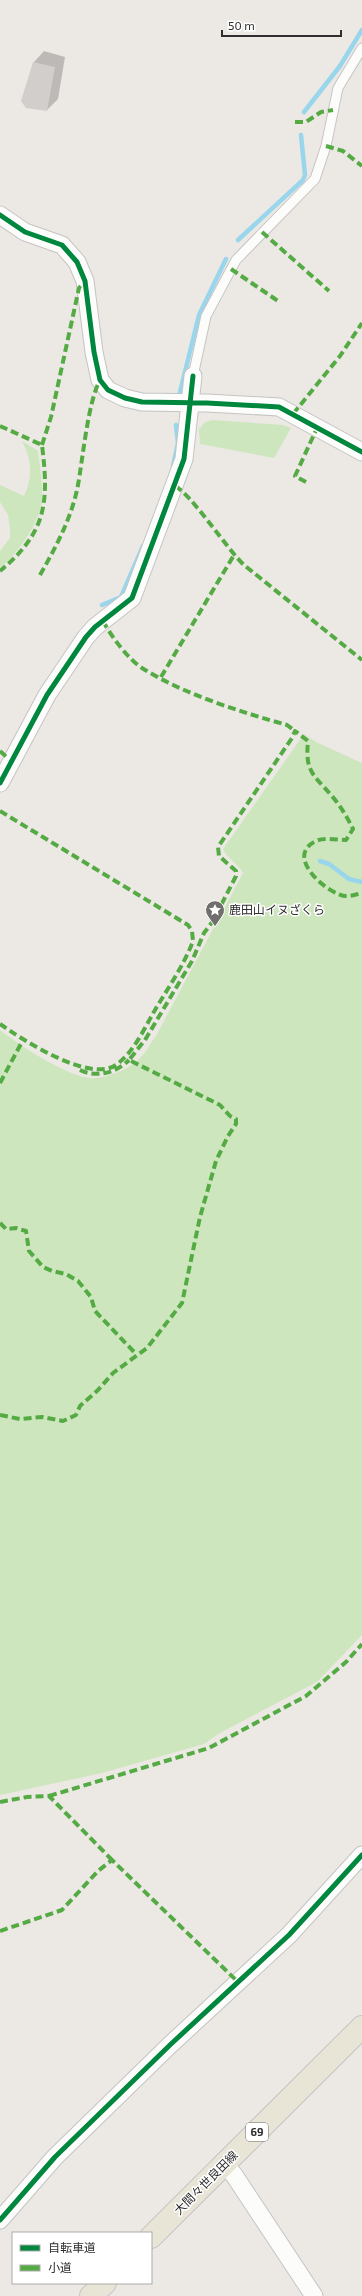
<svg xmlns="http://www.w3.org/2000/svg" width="362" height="2296" font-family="'Exo 2','Noto Sans JP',sans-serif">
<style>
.green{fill:#cee6be}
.shadow{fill:#0003}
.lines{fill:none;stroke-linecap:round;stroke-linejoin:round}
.stream{stroke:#99d6ec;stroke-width:4.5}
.building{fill:#d1cecb}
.lane-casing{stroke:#c5c4c5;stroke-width:11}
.street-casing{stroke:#c5c4c5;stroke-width:19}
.primary-casing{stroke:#c6c5c4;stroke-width:24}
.lane{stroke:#fcfcfb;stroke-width:9}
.street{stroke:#fcfcfb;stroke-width:17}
.primary{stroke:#e8e4d6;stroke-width:22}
.quiet{stroke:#54ab44;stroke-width:4;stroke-dasharray:8 4;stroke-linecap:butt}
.cycleway-casing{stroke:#fff;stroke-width:8}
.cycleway{stroke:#00873e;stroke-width:5}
.labels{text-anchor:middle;stroke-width:3;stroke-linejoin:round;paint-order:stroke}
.shield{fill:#fff;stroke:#6d6d6d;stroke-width:1}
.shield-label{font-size:11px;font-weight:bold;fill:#2e2e2e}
.poi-label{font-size:12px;fill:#2e2e2e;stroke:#fff;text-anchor:start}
.street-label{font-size:12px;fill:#2e2e2e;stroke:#fff}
</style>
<rect width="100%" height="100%" fill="#ece8e4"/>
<path class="green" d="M213 420 283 425 291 428 274 458 200 444 199 429 205 422Z
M22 441 38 451C40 468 43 484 42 501 39 524 18 553 0 568V551L10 538V529L8 515 0 502V485L24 496C33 478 32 459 22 441Z
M304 734 316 742 362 763V1635L317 1682 220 1733 204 1744 102 1773 0 1795V1030C21 1046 63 1074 89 1078 105 1080 132 1068 142 1056 147 1050 151 1042 156 1036L243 873C238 863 227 859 223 849Z"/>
<path class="shadow" d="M44 51 65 57 58 99 47 110 22 101 34 62Z"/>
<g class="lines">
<path class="stream" d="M304 112 340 66 362 30
M238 240 303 180 305 175 301 135
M179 396 199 315 226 259
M173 466 178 443 176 425
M102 605 121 597 143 546
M320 861 329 864 349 879 362 882"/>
</g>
<path class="building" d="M33 62 55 67 47 111 26 108 21 101Z"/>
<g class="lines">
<defs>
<path id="lane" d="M193 376 206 316 236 260 315 179 326 146 338 88 362 48"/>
<path id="street" d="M0 215 25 232 62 245 77 262 85 281 94 352 100 380 108 390 125 398 142 402 207 403 279 407 362 452
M0 783 47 695 86 637 95 627 132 598 184 459 193 376
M225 2164 234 2175 314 2296
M0 2220 55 2157 171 2044 289 1935 362 1855"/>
<path id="primary" d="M151 2237 362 2027
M91 2296 105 2283"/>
</defs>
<use href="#lane" class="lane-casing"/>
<use href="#street" class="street-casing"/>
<use href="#primary" class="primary-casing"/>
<use href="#lane" class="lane"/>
<use href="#street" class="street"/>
<use href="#primary" class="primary"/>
<path class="quiet" d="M295 122H306L321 112 333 110
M326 146 343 151 362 166
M262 232 329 291
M231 269 278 301
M293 414 340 356 362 323
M0 426 42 445C49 502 47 532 0 571
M42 445 51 417 79 288 85 281
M306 482 295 476 317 428
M175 486C191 494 227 549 244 565L362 660
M40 575C56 547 72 517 78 485 83 457 88 402 100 380
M103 621C111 636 128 659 142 668 183 694 241 712 287 725L295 731
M161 677 234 555
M0 751 11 761
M0 811 188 925 192 931 193 941C184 965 168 988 155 1010 144 1029 134 1052 116 1065 89 1083 23 1040 0 1024
M80 1070C96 1078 116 1073 129 1060
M0 1083 23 1040
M0 1223 6 1229 16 1228 26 1231 29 1251 43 1267 52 1271 66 1274 78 1281 91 1297 95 1311 136 1354
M0 1415 20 1419 42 1417 63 1421 76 1415 80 1406 98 1390 113 1373 147 1348 182 1303 200 1217 216 1161 228 1136 236 1124V1119L230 1116 220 1105 129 1060 145 1040 192 961 204 933 213 921 236 876V871L219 856 218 847 292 738 295 731 308 741C305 772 313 774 331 795 340 805 347 817 353 829L346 840C337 840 324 837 316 841 282 857 331 897 347 896 352 896 357 894 362 893
M49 1796 209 1748 306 1696 346 1662 362 1644
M0 1802 27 1797 49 1796 112 1860
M0 1931 62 1910 98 1871 112 1860 239 1983"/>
<defs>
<path id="cycleway" d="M0 215 25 232 62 245 77 262 85 281 94 352 100 380 108 390 125 398 142 402 207 403 279 407 362 452
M0 783 47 695 86 637 95 627 132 598 184 459 193 376
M0 2220 55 2157 171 2044 289 1935 362 1855"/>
</defs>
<use href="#cycleway" class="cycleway-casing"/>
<use href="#cycleway" class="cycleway"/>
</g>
<defs>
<symbol id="sight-pin" viewBox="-11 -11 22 30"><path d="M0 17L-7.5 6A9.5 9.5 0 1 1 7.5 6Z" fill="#706f6e" stroke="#fff"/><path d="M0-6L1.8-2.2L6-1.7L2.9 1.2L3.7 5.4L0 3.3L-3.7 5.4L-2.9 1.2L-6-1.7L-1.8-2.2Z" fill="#fff"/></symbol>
</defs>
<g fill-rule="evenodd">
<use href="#sight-pin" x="204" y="899" width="22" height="30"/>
</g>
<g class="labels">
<rect class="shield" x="246" y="2123" width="22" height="18" rx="3"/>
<g class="shield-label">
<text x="257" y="2136">69</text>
</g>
<g class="poi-label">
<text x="229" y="914">鹿田山イヌざくら</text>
</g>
<g class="street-label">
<text transform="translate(206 2183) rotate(-45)" y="4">大間々世良田線</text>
</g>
</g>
<rect x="12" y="2232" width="140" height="52" fill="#ffffff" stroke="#ababab"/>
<rect x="20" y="2245" width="20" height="6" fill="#00873e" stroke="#ababab"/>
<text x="48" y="2252" font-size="12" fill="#2e2e2e">自転車道</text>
<rect x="20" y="2265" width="20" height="6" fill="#54ab44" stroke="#ababab"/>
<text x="48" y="2272" font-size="12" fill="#2e2e2e">小道</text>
<path d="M222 30v6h119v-6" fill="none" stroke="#2e2e2e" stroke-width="2"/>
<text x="228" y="30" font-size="12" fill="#2e2e2e" stroke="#ffffff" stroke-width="3" paint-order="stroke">50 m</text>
</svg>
